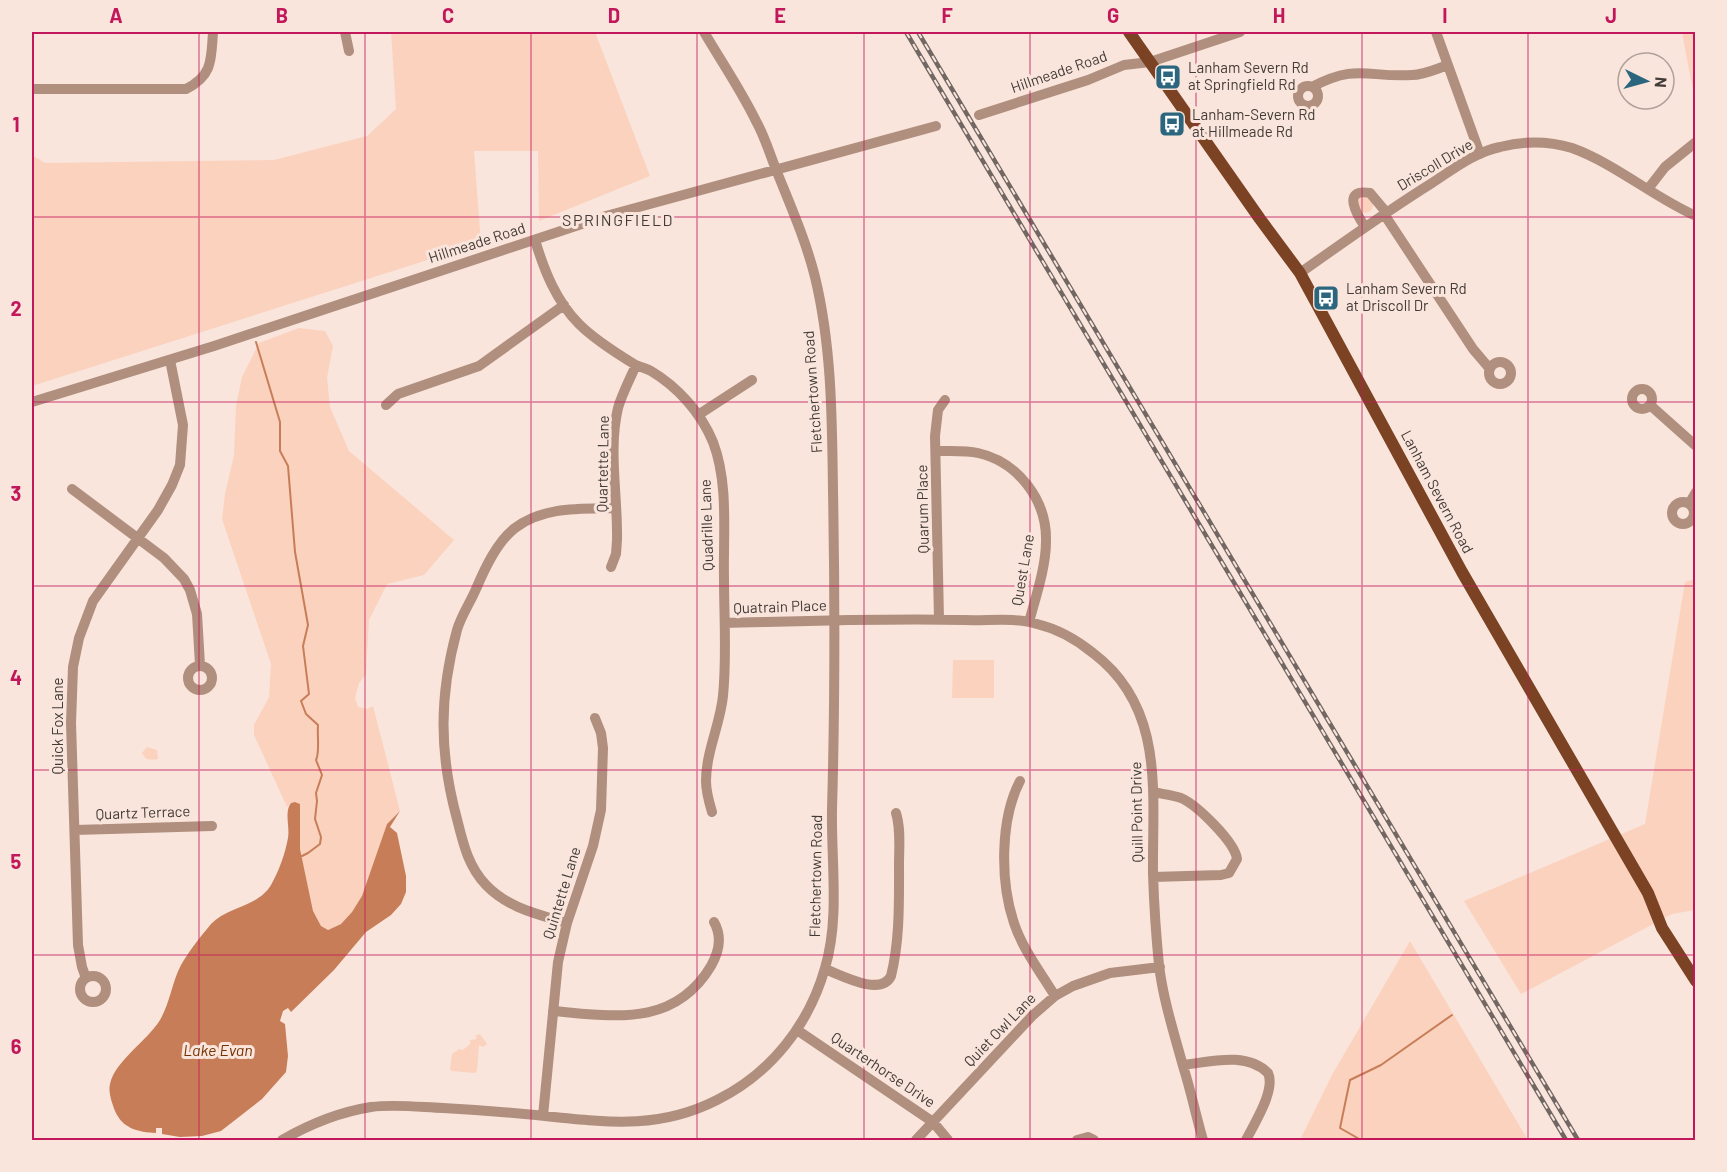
<svg xmlns="http://www.w3.org/2000/svg" width="1727" height="1172" font-family="Barlow,sans-serif">
<style>
.green{fill:#fbd2be}
.water{fill:#c77e58}
.lines{fill:none;stroke-linecap:round;stroke-linejoin:round}
.stream{stroke:#c77e58;stroke-width:2}
.minor{stroke:#b08f7e;stroke-width:10}
.major{stroke:#7b4224;stroke-width:12}
.rail-casing{stroke:#726762;stroke-width:4.5}
.rail{stroke:#f9e5dc;stroke-width:2;stroke-dasharray:7;stroke-linecap:butt}
.grid{fill:none;stroke:#c2185b;stroke-width:1.5;stroke-opacity:0.55}
.labels{text-anchor:middle;stroke-width:6;stroke-linejoin:round;paint-order:stroke}
.poi-label{font-size:15px;fill:#433b37;stroke:#f9e5dc;text-anchor:start}
.street-label{font-size:15px;fill:#433b37;stroke:#f9e5dc}
.neighbourhood-label{font-size:16px;letter-spacing:1.5px;fill:#433b37;stroke:#f9e5dc}
.water-label{font-size:16px;font-style:italic;fill:#753203;stroke:#f9e5dc}
.neatline{fill:none;stroke:#c2185b;stroke-width:2}
.grid-label{font-size:20px;text-anchor:middle;font-weight:bold;fill:#c2185b}
</style>
<rect width="100%" height="100%" fill="#f9e5dc"/>
<path class="green" d="M391 32H595L650 176 539 221 538 151H474L481 243 32 386V155L45 163 274 160 367 136 396 109Z
M1682 32H1695L1694 96Z
M1357 205a8 8 0 1 1 16 0a8 8 0 1 1-16 0Z
M299 328 325 331 333 346 327 378 330 407 349 451 454 540 424 575 387 584 369 620 366 674 359 683 355 698 358 707 367 709 373 706 400 811 387 824 363 896 352 912 341 924 328 930 321 926 313 911 300 849V804L295 802 291 803 287 807 254 735V725L269 697 271 664 222 519 225 494 234 455 236 406 242 377 259 343Z
M1695 579V910L1672 914 1521 994 1464 901 1645 824 1685 582Z
M953 660H994V698H952Z
M147 747 157 750 158 759C150 760 146 761 142 753Z
M1410 941 1528 1140H1300L1332 1075Z
M480 1034 487 1044 483 1047 479 1045 477 1071 475 1073 452 1071 450 1069 452 1054 459 1049 463 1050 470 1044V1040L477 1039 475 1036Z"/>
<path class="water" d="M295 802 300 804V849L313 911 321 926 328 930 341 924 352 912 362 896 387 824 400 811 390 827 397 833 406 876V892L401 904 391 915 366 932 334 970 291 1012 288 1008 283 1011 280 1021 285 1024 288 1056 286 1072 262 1099 221 1131 202 1136 180 1137 162 1134V1128H156V1133C138 1132 123 1129 115 1111 112 1103 108 1092 110 1084 115 1061 147 1041 160 1020 170 1003 172 982 181 965 189 951 201 936 211 924 228 906 258 907 271 885 279 871 285 854 288 838 290 826 284 812 291 803Z"/>
<g class="lines">
<path class="stream" d="M256 342 280 422V451L288 466 295 552 308 625 303 646 309 694 301 701 306 714 318 725C317 736 320 752 316 760L322 775 316 793 317 801 315 819 321 837 320 844 308 853 302 856
M1361 1140 1340 1128 1350 1080 1381 1065 1452 1015"/>
<path class="minor" d="M345 32 349 51
M1436 32 1480 154
M1298 96a10 10 0 1 1 20 0a10 10 0 1 1-20 0Z
M1312 87C1357 63 1368 78 1412 75 1424 75 1436 69 1448 65
M32 89H186C213 75 211 60 213 32
M979 115 1088 80 1124 65 1150 62 1240 32
M1648 189 1665 167 1696 142
M1384 214 1473 349 1490 369
M1365 227C1357 215 1341 188 1370 193L1386 212
M535 240C544 270 556 301 579 324 594 339 616 353 634 364 639 367 646 368 651 371 678 387 701 413 713 442 729 484 723 534 724 578 724 618 727 656 723 696 720 725 706 752 706 781 706 792 709 802 712 812
M1300 273C1344 242 1387 211 1432 183 1452 170 1475 152 1500 147 1523 141 1549 141 1572 148 1616 164 1653 197 1696 216
M1489 373a11 11 0 1 1 22 0a11 11 0 1 1-22 0Z
M1632 399a10 10 0 1 1 20 0a10 10 0 1 1-20 0Z
M32 402 214 346 606 216 936 126
M386 405 398 394 479 366 564 305
M1650 405 1696 446
M698 415 752 380
M937 451C951 451 965 450 978 453 1018 462 1047 500 1046 541 1046 567 1036 596 1029 622
M72 489 164 558 184 579 190 590 197 614 200 665
M1672 513a11 11 0 1 1 22 0a11 11 0 1 1-22 0Z
M1689 504 1696 492
M611 567 616 554 617 540C618 497 608 450 618 408 622 394 630 379 636 365
M939 619 935 436 938 410 945 400
M725 623C805 621 885 618 965 620 988 621 1015 617 1037 624 1058 629 1077 640 1093 653 1166 708 1152 794 1153 874 1154 904 1156 935 1159 965 1163 999 1174 1033 1183 1066 1191 1091 1196 1116 1203 1140
M188 678a12 12 0 1 1 24 0a12 12 0 1 1-24 0Z
M1020 781C1000 819 1000 882 1014 923 1022 948 1041 973 1055 996
M1153 792C1162 794 1172 795 1181 798 1197 805 1235 842 1237 859L1229 873 1221 875 1153 877
M75 830 212 826
M567 923C537 914 508 908 486 885 468 866 463 843 457 819 439 753 439 696 457 630 461 616 470 603 476 589 485 568 497 542 515 528 544 506 582 509 616 508
M825 969C841 975 881 997 891 976 900 940 899 901 899 864 899 848 901 829 896 813
M80 989a13 13 0 1 1 26 0a13 13 0 1 1-26 0Z
M86 978 82 967 78 945 71 723 73 667 79 638 93 601 158 510 172 485 180 465 183 425 170 360
M553 1011C613 1016 674 1028 711 966 719 952 722 936 714 922
M797 1030 933 1122 948 1140
M1183 1065C1210 1062 1246 1051 1268 1073 1276 1090 1254 1124 1246 1140
M543 1116 558 962 567 923 593 846 601 810 603 748 601 733 595 718
M282 1140C310 1124 339 1112 371 1107 395 1104 419 1107 443 1108 480 1110 517 1113 554 1117 613 1123 662 1128 717 1100 770 1074 809 1025 825 968 840 918 831 862 832 810 835 703 835 598 833 491 832 420 832 347 815 277 806 241 791 207 777 172 770 155 765 137 756 121 741 90 721 61 704 32
M916 1140 1032 1016 1055 996 1073 986 1110 973 1160 967
M1077 1140 1088 1137 1094 1140"/>
<path class="major" d="M1129 32 1260 219 1300 273 1462 572 1648 893 1662 928 1696 981"/>
<defs>
<path id="rail" d="M906 32 1566 1140
M918 32 1578 1140"/>
</defs>
<use href="#rail" class="rail-casing"/>
<use href="#rail" class="rail"/>
</g>
<path class="grid" d="M199 32V1140M365 32V1140M531 32V1140M697 32V1140M864 32V1140M1030 32V1140M1196 32V1140M1362 32V1140M1528 32V1140M32 217H1696M32 402H1696M32 586H1696M32 770H1696M32 955H1696"/>
<defs>
<symbol id="bus-square" viewBox="-11 -11 22 22"><rect x="-9" y="-9" width="18" height="18" rx="4" fill="#2b667e" stroke="#f9e5dc"/><path d="M-5-6H5V4H4V6H2V4H-2V6H-4V4H-5ZM-3.5-4V0h7V-4ZM-3.5 1.2v1.5H-2V1.2ZM2 1.2v1.5H3.5V1.2Z" fill="#fff"/></symbol>
</defs>
<g fill-rule="evenodd">
<use href="#bus-square" x="1153" y="62" width="30" height="30"/>
<use href="#bus-square" x="1157" y="109" width="30" height="30"/>
<use href="#bus-square" x="1311" y="283" width="30" height="30"/>
</g>
<g class="labels">
<g class="poi-label">
<text x="1188" y="73">Lanham Severn Rd<tspan x="1188" dy="17">at Springfield Rd</tspan></text>
<text x="1192" y="120">Lanham-Severn Rd<tspan x="1192" dy="17">at Hillmeade Rd</tspan></text>
<text x="1346" y="294">Lanham Severn Rd<tspan x="1346" dy="17">at Driscoll Dr</tspan></text>
</g>
<g class="street-label">
<text transform="translate(1059 72) rotate(-19)" y="5">Hillmeade Road</text>
<text transform="translate(1435 165) rotate(-31)" y="5">Driscoll Drive</text>
<text transform="translate(477 243) rotate(-18)" y="5">Hillmeade Road</text>
<text transform="translate(813 392) rotate(-94)" y="5">Fletchertown Road</text>
<text transform="translate(603 464) rotate(-89)" y="5">Quartette Lane</text>
<text transform="translate(1437 492) rotate(62)" y="5">Lanham Severn Road</text>
<text transform="translate(923 509) rotate(-91)" y="5">Quarum Place</text>
<text transform="translate(707 525) rotate(-92)" y="5">Quadrille Lane</text>
<text transform="translate(1023 570) rotate(-80)" y="5">Quest Lane</text>
<text transform="translate(780 607) rotate(-2)" y="5">Quatrain Place</text>
<text transform="translate(58 726) rotate(-90)" y="5">Quick Fox Lane</text>
<text transform="translate(1137 812) rotate(-91)" y="5">Quill Point Drive</text>
<text transform="translate(143 813) rotate(-2)" y="5">Quartz Terrace</text>
<text transform="translate(816 876) rotate(-89)" y="5">Fletchertown Road</text>
<text transform="translate(562 893) rotate(-73)" y="5">Quintette Lane</text>
<text transform="translate(1000 1030) rotate(-46)" y="5">Quiet Owl Lane</text>
<text transform="translate(883 1070) rotate(34)" y="5">Quarterhorse Drive</text>
</g>
<g class="neighbourhood-label">
<text x="618" y="226">SPRINGFIELD</text>
</g>
<g class="water-label">
<text x="218" y="1056">Lake Evan</text>
</g>
</g>
<rect width="1727" height="1172" fill="none" stroke="#f9e5dc" stroke-width="66"/>
<g transform="translate(1646 81) rotate(95)"><circle r="28" fill="#f9e5dc" stroke="#b0a19a" stroke-width="1.5"/>
<path d="M0-4.5L10 22L0 15L-10 22Z" fill="#2b667e"/>
<text y="-9" font-size="16" font-weight="bold" text-anchor="middle" fill="#433b37">N</text>
</g>
<rect x="33" y="33" width="1661" height="1106" class="neatline"/>
<g class="grid-label">
<text x="116" y="23">A</text>
<text x="282" y="23">B</text>
<text x="448" y="23">C</text>
<text x="614" y="23">D</text>
<text x="780" y="23">E</text>
<text x="947" y="23">F</text>
<text x="1113" y="23">G</text>
<text x="1279" y="23">H</text>
<text x="1445" y="23">I</text>
<text x="1611" y="23">J</text>
<text x="16" y="132">1</text>
<text x="16" y="316">2</text>
<text x="16" y="501">3</text>
<text x="16" y="685">4</text>
<text x="16" y="869">5</text>
<text x="16" y="1054">6</text>
</g>
</svg>
